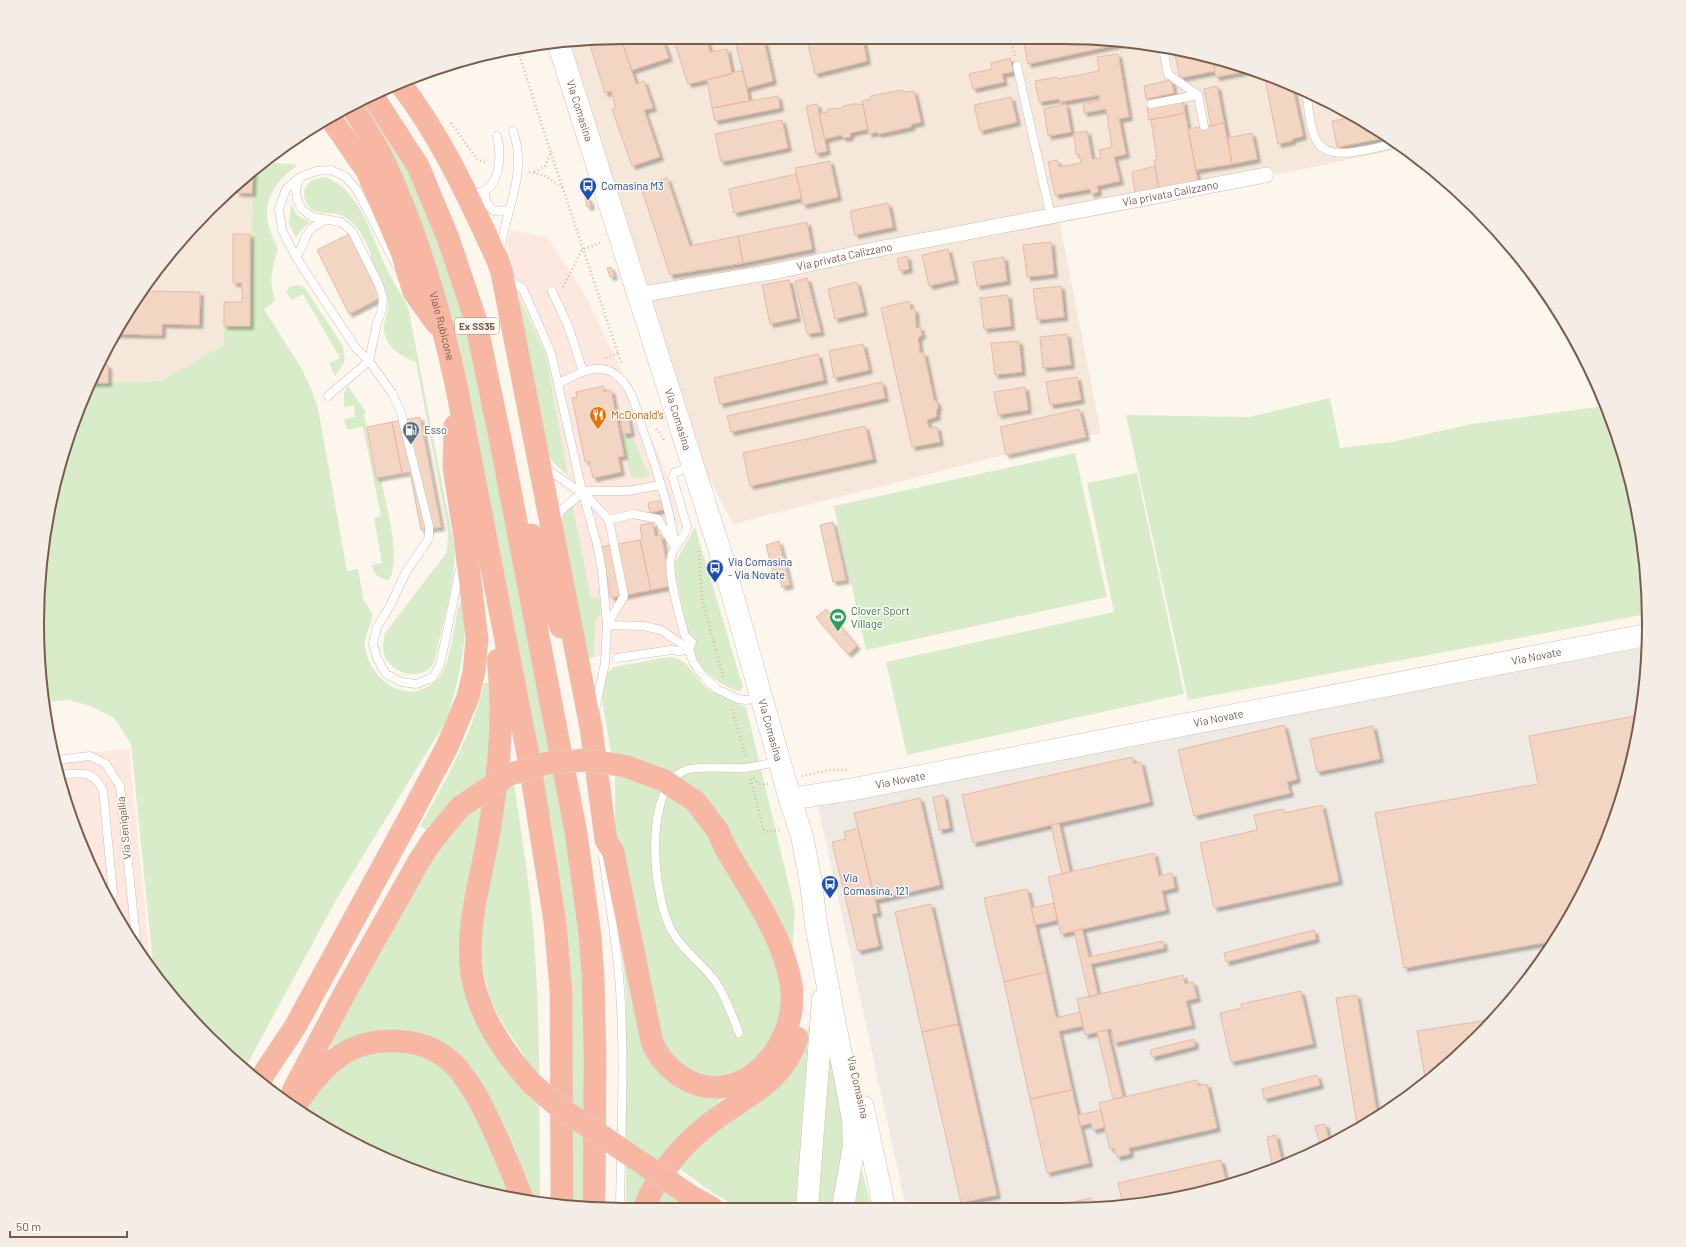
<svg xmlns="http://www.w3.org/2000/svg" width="1686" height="1247" font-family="Barlow,sans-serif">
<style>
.residential{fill:#f5e8da}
.commercial{fill:#fde8e0}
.industrial{fill:#efe9e4}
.green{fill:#d8ecc9}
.building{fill:#f3d5c3;stroke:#e6bba3;filter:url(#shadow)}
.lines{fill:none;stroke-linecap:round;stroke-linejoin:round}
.lane-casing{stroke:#d1beb0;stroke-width:9}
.street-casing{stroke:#d1beb0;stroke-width:16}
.secondary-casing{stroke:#d6c0b0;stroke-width:23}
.highway-casing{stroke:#dad1cd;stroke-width:23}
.path{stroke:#d9b8a5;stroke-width:2.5;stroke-dasharray:1 3;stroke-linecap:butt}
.lane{stroke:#fff;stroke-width:8}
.street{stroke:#fff;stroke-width:15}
.secondary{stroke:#fff;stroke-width:22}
.highway{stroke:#f7b7a3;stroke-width:22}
.highway-bridge-casing{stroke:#dad1cd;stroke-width:23;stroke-linecap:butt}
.highway-bridge{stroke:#f7b7a3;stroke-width:22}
.labels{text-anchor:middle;stroke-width:3;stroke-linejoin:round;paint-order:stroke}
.shield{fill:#fffaf3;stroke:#a28b7f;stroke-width:1}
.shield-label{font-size:10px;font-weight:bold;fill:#7a5c4d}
.street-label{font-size:11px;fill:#7a5c4d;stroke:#fffaf3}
.transit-label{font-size:11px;fill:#164399;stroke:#fffaf3;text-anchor:start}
.food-label{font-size:11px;fill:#c56008;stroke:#fffaf3;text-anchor:start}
.service-label{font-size:11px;fill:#4e5e75;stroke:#fffaf3;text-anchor:start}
.leisure-label{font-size:11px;fill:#27864d;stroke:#fffaf3;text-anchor:start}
.rim{fill:none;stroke:#7a5c4d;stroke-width:2}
</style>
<defs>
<filter id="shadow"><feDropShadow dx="3.5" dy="3.5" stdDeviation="1" flood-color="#0004"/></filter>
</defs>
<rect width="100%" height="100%" fill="#fdf6ec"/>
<path class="residential" d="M1101 38 1214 57 1287 82 1388 136 1404 148 1059 220 1101 433 1000 456 733 524 698 457 564 42Z
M253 171 250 326 224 345 161 381 90 383 98 364 136 297 183 237 237 182Z"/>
<path class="commercial" d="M511 230 548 238 583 291 618 363 666 471 679 522 675 571 692 642 594 657 599 597 591 598 573 506 546 355 519 297 507 242Z
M129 749 151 970 115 917 82 848 54 756Z"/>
<path class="industrial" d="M1646 647 1644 700 1618 812 1570 917 1503 1010 1419 1089 1287 1165 1215 1190 1139 1205 906 1207 818 806Z"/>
<path class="green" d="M366 98 409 165 471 330 575 881 585 1022V1209L571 1207C572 1121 575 1035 567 949 564 910 558 871 552 832L473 411 459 344 437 266 418 215 393 158 361 101Z
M265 162 298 165C276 180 260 202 270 230 272 237 276 243 278 250 271 269 269 282 275 301L264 309 303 371 312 391 318 408 347 571 358 569 364 601 372 613C373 624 363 636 365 648 372 687 417 710 443 672 449 664 456 617 459 604L463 603C469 644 458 682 446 721L336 900 244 1070 237 1064 154 974 131 744 114 718 90 706 69 700 44 702 38 662V585L48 509 68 435 90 383 161 381 224 345V326H250L253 171Z
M326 177C364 193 372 242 390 275 395 286 403 296 408 307L455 550C454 581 447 610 439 640 437 647 436 658 433 664 420 683 390 673 384 654 382 646 384 640 385 633L447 552 448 531 416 362C401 357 384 346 384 328 384 320 389 312 388 303 386 288 376 274 370 260L371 254C365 241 359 225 345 217 335 211 324 215 315 211 311 209 308 206 306 202 299 186 312 178 326 177Z
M291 204 297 215 310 222 302 229 296 237 289 224Z
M298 285 305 288 343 346 345 361 335 376 329 363 340 358 303 294 292 300 286 292 290 287Z
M519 297 546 355 568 476 553 462 543 447 515 298Z
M348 386 366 412 364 415 376 477 380 476C385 500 402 559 389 580 378 578 375 576 372 565L382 563 374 518 381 516 363 427 347 430 344 419 355 417 354 406 344 407V393Z
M1330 398 1340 448 1392 442 1472 424 1604 406 1629 472 1648 585 1647 614 1188 700 1126 415 1249 417Z
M622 434H627L634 440 644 465 650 474C642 480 638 480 630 476Z
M1075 453 1107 597 866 650 834 506Z
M1137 473 1184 694 907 755 886 662 1114 612 1087 483Z
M573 506 591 598 599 597 602 612 596 621 594 657 584 660 560 519 565 512Z
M695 527 743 687 740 691C723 688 700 670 694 653 685 627 681 598 675 571V563Z
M668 657C688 657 693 676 706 687 718 696 733 700 746 707L795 911 789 1003 785 1021 751 1067 726 1076 710 1077 679 1065 661 1041 627 895 615 830V775L600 689 603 678 613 667Z
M484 683H492L489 763 463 944 520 1074 524 1055 504 1026 490 999 483 969 479 934 510 752C517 810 528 868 533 926 541 1017 539 1109 540 1201L535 1200 513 1144 476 1076 455 1052 427 1035 404 1030H375L352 1037 337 1046 331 1047 330 1042 443 841 420 826C446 780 472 735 484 683Z
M619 915 655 1062 730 1092 681 1134 667 1150 633 1208H626V993Z
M810 1024 800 1207 738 1208 713 1193 677 1167 803 1037Z
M826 1031 846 1136 837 1207H815Z
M405 1048 444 1065 473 1106 510 1196 471 1190 330 1132 302 1111 316 1087 359 1051Z
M859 1159 870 1202V1207H849Z
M664 1178 709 1208H649Z"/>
<path class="building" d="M1101 38 1120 41V44L1028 64 1023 39Z
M807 40H863L867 61 815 74Z
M629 41H663L669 58 632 70 623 44Z
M674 41H707L710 52 727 49 732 74 688 84Z
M735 41H764L773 81 747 88Z
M589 42H622L636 84 644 81 653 108 644 110 660 157 632 166 612 109 616 108 611 91 605 93Z
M1174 50 1212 57 1215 71 1180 78Z
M1118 54 1129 117 1119 119 1126 154 1114 157 1120 181 1097 186 1098 192 1091 194 1090 189 1055 195 1048 162 1057 160 1059 167 1081 163 1079 154 1076 155 1074 133 1087 131 1092 159 1101 158 1099 150 1112 147 1106 109 1084 113 1083 104 1100 101 1099 95 1060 102 1059 99 1039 102 1035 81 1057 77 1058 79 1099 71 1097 57Z
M1212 57 1248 68V71L1216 77Z
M1010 58 1013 72 1002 74 1004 82 973 89 969 74 992 69 991 63Z
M743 70 749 101 712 108 707 80Z
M1264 74 1292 85 1303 136 1292 139V141L1278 144Z
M1171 80 1174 93 1146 99 1144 86Z
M1217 86 1224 123 1211 126 1204 89Z
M901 90 903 92 914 91 921 122 912 124 911 127 878 134 877 132 869 134 862 101 870 99 871 96Z
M778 96 780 108 715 121 712 108Z
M1011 97 1017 122 980 131 974 105Z
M1183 101 1185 113 1149 120 1147 107Z
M817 104 827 151 816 154 806 106Z
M853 104H863L868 129 850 133V137L843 138 841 135 825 139 819 114 827 112 828 109 843 108V106Z
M1066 104 1071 132 1048 136 1044 109Z
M1185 113 1198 183 1159 190 1154 160H1157L1151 120Z
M1353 117 1388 136 1389 137 1337 147 1332 121Z
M782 120 788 148 721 162 715 134Z
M1224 123 1232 164 1196 170 1188 129Z
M1252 133 1257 159 1232 164 1228 138Z
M830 161 838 197 803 205 795 168Z
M1155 166 1159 190 1135 194 1132 172Z
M253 171 252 193H237V182Z
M796 174 802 198 734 213 729 189Z
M667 178 690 246 738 236 743 263 670 275 641 187Z
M588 197 591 206 587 207 585 198Z
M888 203 893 227 855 235 850 211Z
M807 222 812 249 743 263 738 236Z
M351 233 382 297 349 314 317 250Z
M233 234H250V326H224V302H242V283H233Z
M1051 242 1054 274 1027 277 1023 245Z
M948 249 955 280 929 286 922 255Z
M907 256 909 269 900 271 897 259Z
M1004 257 1007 281 977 286 973 262Z
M611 267 614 276 610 277 607 268Z
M807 278 821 332 807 334 795 281Z
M789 280 797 318 770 324 762 285Z
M857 282 864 312 835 319 828 289Z
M1061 286 1064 317 1037 320 1033 289Z
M141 291 200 292 199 325 162 324V335L115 334Z
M1008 295 1011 326 984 329 980 298Z
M909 301 911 310 915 309 916 328 920 327 922 335 918 338 920 353H924L934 400 937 402 938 408 936 411 937 416 927 420 929 428 937 427 940 442 912 447 881 308Z
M1067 334 1071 365 1043 368 1040 337Z
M1019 341 1022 372 995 375 991 343Z
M863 344 869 370 834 378 829 351Z
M818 354 824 380 720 404 714 378Z
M97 365H108V383H90Z
M1077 377 1081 400 1050 405 1046 382Z
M882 382 885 398 731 432 727 416Z
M603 386 604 392 611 390 624 456 618 457 621 472 593 478 589 461 585 462 572 398 577 397 576 392Z
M1025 387 1028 410 998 415 994 392Z
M1079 409 1086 437 1006 455 1000 427Z
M420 417 441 527 421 530 410 472 402 473 392 422Z
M621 417H628L631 433 623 434Z
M392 422 402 473 376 478 367 427Z
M865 426 873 459 750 486 743 453Z
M662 500 665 509 650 513 648 503Z
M833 522 846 580 833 582 820 525Z
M653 523 655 536 661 535 671 586 651 590 640 540 642 539 640 525Z
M640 540 651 590 611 598 601 547Z
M779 541 790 585 782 587 779 576 774 577 766 545Z
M826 609 857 646 848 654 816 617Z
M1640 715 1618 812 1570 917 1553 941 1404 968 1375 813 1538 784 1529 736Z
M1284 725 1297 779 1287 782 1290 793 1194 816 1178 750Z
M1373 726 1380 759 1317 772 1310 739Z
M1132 757 1134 764 1141 762 1150 802 973 843 962 795Z
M944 795 950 828 939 830 933 797Z
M920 798 940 885 875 900 854 813Z
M1322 805 1339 881 1214 908 1200 843 1257 830 1254 815 1283 809 1284 813Z
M1059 823 1070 872 1062 874 1051 825Z
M858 828 878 913 872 914 879 946 858 951 832 842 846 839 844 832Z
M1154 853 1159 876 1172 873 1175 888 1162 891 1166 910 1061 934 1048 877Z
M1027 889 1046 972 1004 982 984 898Z
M1054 903 1057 920 1035 925 1031 908Z
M931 904 958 1024 922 1032 895 912Z
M1082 929 1089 957 1163 941 1164 948 1091 964 1098 995 1089 997 1074 931Z
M1314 930 1316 939 1226 962 1224 953Z
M1046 972 1056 1018 1080 1012 1083 1026 1059 1031 1072 1090 1030 1099 1004 982Z
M1183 975 1185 984 1193 982 1197 998 1186 1001 1192 1025 1114 1043 1111 1029 1085 1035 1077 999Z
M1301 991 1313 1044 1231 1062 1220 1013 1242 1008 1241 1004Z
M1357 995 1377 1113 1357 1125 1336 998Z
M1494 1019 1426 1083 1417 1031Z
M958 1024 997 1195 961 1203 922 1032Z
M1107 1030 1123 1097 1113 1099 1097 1032Z
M1194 1039 1195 1046 1152 1057 1150 1050Z
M1317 1075 1320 1085 1264 1099 1262 1089Z
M1197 1080 1198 1086 1207 1084 1217 1128 1129 1148 1130 1154 1117 1157 1114 1148 1110 1149 1099 1103Z
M1072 1090 1089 1163 1047 1173 1030 1099Z
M1101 1110 1105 1127 1093 1130 1091 1123 1080 1126 1078 1115Z
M1325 1124 1329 1141 1320 1146 1315 1126Z
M1276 1135 1283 1167 1273 1170 1267 1137Z
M1221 1160 1227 1186 1215 1190 1139 1205H1123L1118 1183Z
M1091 1198 1093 1205 1057 1206Z"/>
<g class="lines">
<defs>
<path id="lane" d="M1163 48 1168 74 1198 95 1204 126
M1017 66 1051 217
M1306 92C1309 107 1309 129 1318 143 1330 163 1378 147 1397 143
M1151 104 1198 95
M299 180 296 188 297 200 302 209 312 217 341 222 352 231 379 285 383 298 382 310 377 323 369 361 328 396
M469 192C499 200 503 156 497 136
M485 192C485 201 487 205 494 211L509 210
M500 251C506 209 528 173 513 131
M296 257C310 237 299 234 325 220
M396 265 357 190 346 177 331 170 316 171 300 177 286 189 279 209 282 230 296 257 355 347 369 361 392 393 401 413 429 526V538L406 572 390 606 377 627 373 643 377 658 386 674 401 682 416 684 432 678 440 665 460 569
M507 277 523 289 551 353 582 491 597 544 602 571 607 625 605 663 595 710
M552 291 569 328 583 372
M559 383C574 376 590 365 607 370 617 373 624 382 629 390 636 402 639 418 643 430 656 469 670 507 675 547
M544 467 573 487 582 491H628L661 485
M584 493 609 520 624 596 607 625
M609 520 633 514 658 519 675 547
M556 521C563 502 572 506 582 491
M607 625 644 626 661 630 689 649 693 662 704 677 717 689 738 699 746 700 761 698
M689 649 692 642 685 636C680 617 667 574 671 557 674 545 684 539 687 527L673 478 674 473 692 466
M617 658 671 650 680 651 689 649
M55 760 90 756 106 764 120 786 137 948
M60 775C80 773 92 769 103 790L113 894 109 904
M603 856C608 893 614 929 618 965 626 1046 621 1128 620 1208
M739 1033C732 1015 726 997 715 981 703 965 683 950 673 933 653 901 641 787 686 770 701 765 727 769 743 768 755 767 768 764 779 761"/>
<g id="street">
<path id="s1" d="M638 295 777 271 868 251 1266 175"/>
</g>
<g id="secondary">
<path id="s2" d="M558 42 721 554 790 799 802 836 811 883 816 924 853 1119 854 1146 843 1207"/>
<path id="s3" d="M790 799 854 789 1646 635"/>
<path d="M863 1107 884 1207"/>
<path d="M807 1207 823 1000"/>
</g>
<g id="highway">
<path d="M399 82C441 136 469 198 498 261L502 273 591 728 606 840 613 852 652 1042C658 1057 667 1067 680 1076 736 1113 794 1052 792 995 790 955 763 909 742 876 733 860 724 849 718 831"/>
<path d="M372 95 418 166 448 238 475 318 501 443 576 833 590 935 593 977 595 1057 594 1209"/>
<path id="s4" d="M351 105C361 122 372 138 381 155 416 228 439 305 456 384L530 765 555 922 561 990 562 1205"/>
<path d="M329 116 367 171 401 251 414 292 437 324"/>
<path d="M531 535 552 605 561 627"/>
<path d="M498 660C505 719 498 780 488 838 480 882 465 930 472 975 479 1017 504 1052 531 1083"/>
<path d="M259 1081 295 1027 406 824 447 747 468 697 474 672 477 639 465 538 454 468 455 426"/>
<path d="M293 1091 347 989 419 861 432 841 460 807"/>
<path d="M295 1106C321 1069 343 1040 393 1041 414 1041 435 1047 451 1062 461 1070 468 1083 475 1093 494 1127 508 1162 522 1198"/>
<path d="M692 1197 712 1208"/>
<path d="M644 1208C658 1170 690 1136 724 1113 755 1092 786 1076 797 1038"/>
</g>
</defs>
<use href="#lane" class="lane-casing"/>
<use href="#street" class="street-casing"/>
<use href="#secondary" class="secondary-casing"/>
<use href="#highway" class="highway-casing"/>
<path class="path" d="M1011 39 1015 56
M517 48 551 153 545 166 534 172
M451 123 477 159 487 163
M551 153 622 365
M529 172 545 176 562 187
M563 287 582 250 602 242
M606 358 618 353
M656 429 665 441
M699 551 702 599 724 680
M732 709 746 757
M802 776 829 770H848
M754 778 759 784H768
M751 779 763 829 768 832 781 830"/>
<use href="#lane" class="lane"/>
<use href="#street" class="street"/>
<use href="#secondary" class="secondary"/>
<use href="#highway" class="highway"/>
<defs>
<path id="highway-bridge" d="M460 807 508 775 547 763 586 760 625 766 663 780 695 801 718 831
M531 1083 559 1107 692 1197"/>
</defs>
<use href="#highway-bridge" class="highway-bridge-casing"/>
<use href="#highway-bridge" class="highway-bridge"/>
</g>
<defs>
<symbol id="bus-pin" viewBox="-11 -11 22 30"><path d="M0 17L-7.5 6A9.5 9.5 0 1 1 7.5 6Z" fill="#1a4fb4" stroke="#fffaf3"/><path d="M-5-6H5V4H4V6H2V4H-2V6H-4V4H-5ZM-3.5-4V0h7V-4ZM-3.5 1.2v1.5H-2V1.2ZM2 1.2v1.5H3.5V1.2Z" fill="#fff"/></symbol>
<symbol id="restaurant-pin" viewBox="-11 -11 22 30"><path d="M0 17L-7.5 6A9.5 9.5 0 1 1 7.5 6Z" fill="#e8710a" stroke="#fffaf3"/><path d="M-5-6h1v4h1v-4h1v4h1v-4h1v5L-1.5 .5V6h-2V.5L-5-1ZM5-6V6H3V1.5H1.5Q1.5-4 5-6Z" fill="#fff"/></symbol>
<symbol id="fuel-pin" viewBox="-11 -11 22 30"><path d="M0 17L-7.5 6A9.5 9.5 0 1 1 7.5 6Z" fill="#5c6f8a" stroke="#fffaf3"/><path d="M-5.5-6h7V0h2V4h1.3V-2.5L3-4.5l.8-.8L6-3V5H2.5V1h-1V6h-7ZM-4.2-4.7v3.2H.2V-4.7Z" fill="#fff"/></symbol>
<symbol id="stadium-pin" viewBox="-11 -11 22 30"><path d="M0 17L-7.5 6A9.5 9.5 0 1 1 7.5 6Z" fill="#2e9e5b" stroke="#fffaf3"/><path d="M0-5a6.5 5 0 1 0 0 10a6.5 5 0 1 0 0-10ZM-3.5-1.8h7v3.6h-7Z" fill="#fff"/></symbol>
</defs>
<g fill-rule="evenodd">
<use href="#bus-pin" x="578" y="176" width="20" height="27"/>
<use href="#restaurant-pin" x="588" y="405" width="20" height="27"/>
<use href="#fuel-pin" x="401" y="420" width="20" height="27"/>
<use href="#bus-pin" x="705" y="558" width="20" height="27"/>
<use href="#stadium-pin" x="828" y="607" width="20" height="27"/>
<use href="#bus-pin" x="820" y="874" width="20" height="27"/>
</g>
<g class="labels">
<rect class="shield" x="455" y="318" width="44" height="16" rx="3"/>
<g class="shield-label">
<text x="477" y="330">Ex SS35</text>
</g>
<g class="street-label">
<text dy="4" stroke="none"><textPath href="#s2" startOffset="72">Via Comasina</textPath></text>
<text dy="4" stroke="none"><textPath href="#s1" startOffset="542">Via privata Calizzano</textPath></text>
<text dy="4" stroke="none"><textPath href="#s1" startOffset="210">Via privata Calizzano</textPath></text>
<text dy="4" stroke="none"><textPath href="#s4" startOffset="240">Viale Rubicone</textPath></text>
<text dy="4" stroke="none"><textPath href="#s2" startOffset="396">Via Comasina</textPath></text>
<text dy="4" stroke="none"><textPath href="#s3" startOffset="760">Via Novate</textPath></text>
<text dy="4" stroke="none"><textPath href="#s3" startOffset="436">Via Novate</textPath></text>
<text dy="4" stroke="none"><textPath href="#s2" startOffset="720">Via Comasina</textPath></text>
<text dy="4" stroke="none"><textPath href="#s3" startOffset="112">Via Novate</textPath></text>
<text transform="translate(124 828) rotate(-96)" y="4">Via Senigallia</text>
<text transform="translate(858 1087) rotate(77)" y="4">Via Comasina</text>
</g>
<g class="transit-label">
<text x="601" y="190">Comasina M3</text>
<text x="728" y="566">Via Comasina<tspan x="728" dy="13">- Via Novate</tspan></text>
<text x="843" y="882">Via<tspan x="843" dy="13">Comasina, 121</tspan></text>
</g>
<g class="food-label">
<text x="611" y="419">McDonald's</text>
</g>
<g class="service-label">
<text x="424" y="434">Esso</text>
</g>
<g class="leisure-label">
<text x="851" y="615">Clover Sport<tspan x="851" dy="13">Village</tspan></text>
</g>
</g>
<path d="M0 0H1686V1247H0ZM623 44H1063A579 579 0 0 1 1642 623V624A579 579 0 0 1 1063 1203H623A579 579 0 0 1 44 624V623A579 579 0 0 1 623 44Z" fill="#f4ede6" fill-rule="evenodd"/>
<path class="rim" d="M623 44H1063A579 579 0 0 1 1642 623V624A579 579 0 0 1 1063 1203H623A579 579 0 0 1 44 624V623A579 579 0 0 1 623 44Z"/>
<path d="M10 1231v6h117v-6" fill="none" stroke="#7a5c4d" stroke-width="2"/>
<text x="16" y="1231" font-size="12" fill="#7a5c4d" stroke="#fffaf3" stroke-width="3" paint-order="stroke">50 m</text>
</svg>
